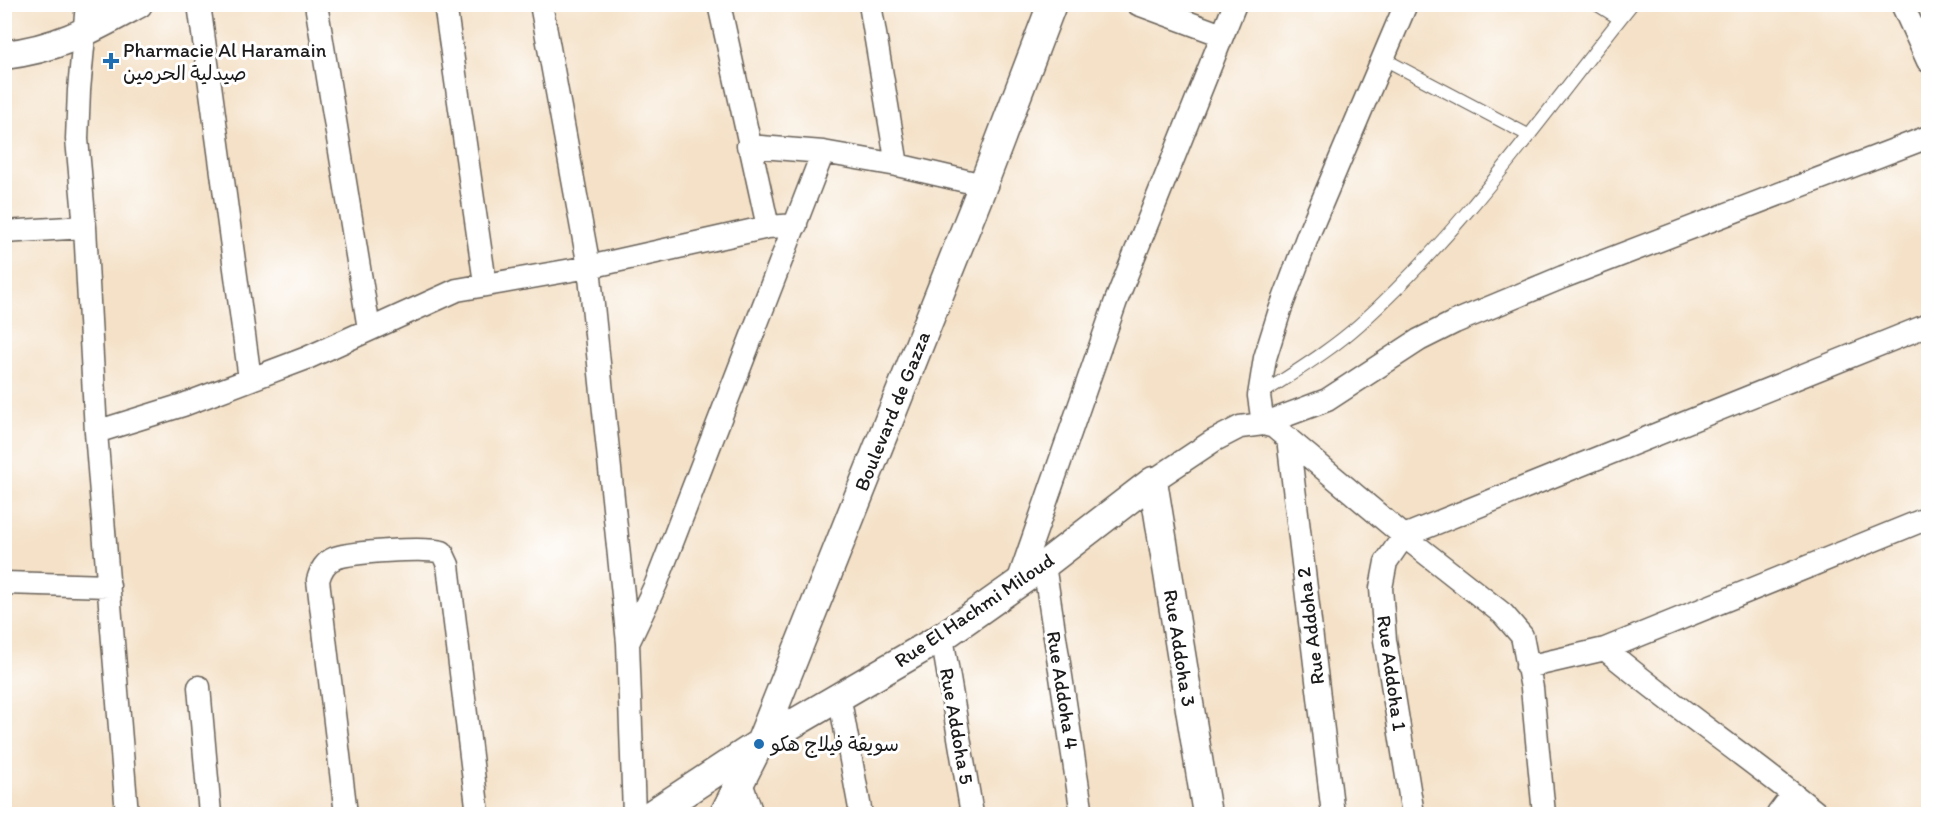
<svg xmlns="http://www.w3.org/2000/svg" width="1933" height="819" font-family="Itim,'Playpen Sans Arabic',sans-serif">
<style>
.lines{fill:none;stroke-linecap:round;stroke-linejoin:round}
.service-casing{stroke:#686158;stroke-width:14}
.minor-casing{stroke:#686158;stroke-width:25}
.tertiary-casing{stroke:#686158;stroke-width:31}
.service{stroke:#fff;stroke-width:12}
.minor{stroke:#fff;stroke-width:22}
.tertiary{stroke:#fff;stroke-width:28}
.poi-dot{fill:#1f6fb2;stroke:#fff;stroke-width:2}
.labels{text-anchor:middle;stroke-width:6;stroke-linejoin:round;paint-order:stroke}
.poi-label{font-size:20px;fill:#1c1c1c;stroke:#fff;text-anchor:start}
.street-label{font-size:20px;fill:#1c1c1c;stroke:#fff}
</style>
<rect width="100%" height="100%" fill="#fff"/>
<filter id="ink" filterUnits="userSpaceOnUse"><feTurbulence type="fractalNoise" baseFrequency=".0167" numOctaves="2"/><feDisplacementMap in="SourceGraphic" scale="12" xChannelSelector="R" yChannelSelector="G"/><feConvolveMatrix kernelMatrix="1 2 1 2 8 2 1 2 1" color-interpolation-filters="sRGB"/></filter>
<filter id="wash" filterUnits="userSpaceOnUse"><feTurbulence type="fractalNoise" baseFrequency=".008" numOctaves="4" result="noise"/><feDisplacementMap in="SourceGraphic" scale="24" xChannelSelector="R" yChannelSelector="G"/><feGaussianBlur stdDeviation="1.35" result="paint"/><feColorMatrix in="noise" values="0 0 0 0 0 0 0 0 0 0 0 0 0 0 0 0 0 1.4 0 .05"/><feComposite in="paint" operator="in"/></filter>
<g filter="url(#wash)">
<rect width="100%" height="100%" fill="#f4e1c7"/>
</g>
<g filter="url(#ink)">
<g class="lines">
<defs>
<path id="service" d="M1596 4 1620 19
M1382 58 1528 135
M1260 395C1293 373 1330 351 1360 324 1463 231 1545 112 1632 4"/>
<path id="minor" d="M87 4 79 90 77 139 85 227 96 432 127 814
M199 4 250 379
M316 4 369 329
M445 4 485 283
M541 4 589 267 628 643 634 814
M719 4 768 227
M870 4 897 165
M1138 4 1222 35
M1902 4 1928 61
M748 146 823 152 897 165 983 185
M4 232 85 227
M1263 424 1274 427 1404 536 1503 614 1522 636 1532 688 1544 814
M1263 424 1259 396 1265 358 1280 310 1308 235 1406 4
M96 432 183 405 307 358 457 290 589 267 768 227 796 225
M1288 438 1333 814
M1153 481 1213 441 1240 427 1263 424 1327 400 1419 340 1455 322 1563 277 1928 137
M1044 565 1082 814
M1018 582 1116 301 1235 4
M4 583 109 586
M942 637 972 814
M629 641 656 584 823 152
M1605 649C1674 707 1748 757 1818 814
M1527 667 1605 649 1928 518
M199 687 210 814
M839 695 861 814
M740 780 752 814
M346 814 318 580C321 570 325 562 335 558 352 552 425 547 442 552L448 565 478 814
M1413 814 1385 640 1381 588 1386 562 1404 536 1928 325
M1778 814 1793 794"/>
<path id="tertiary" d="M4 55C58 49 92 29 138 4
M652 814 760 743 942 637 1044 565 1153 481 1207 814
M724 814 760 743 983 185 1052 4"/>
</defs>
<use href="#service" class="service-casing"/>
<use href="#minor" class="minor-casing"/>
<use href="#tertiary" class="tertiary-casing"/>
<use href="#service" class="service"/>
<use href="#minor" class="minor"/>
<use href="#tertiary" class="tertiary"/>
</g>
</g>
<g class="poi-dot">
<path d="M108 52h6v6h6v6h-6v6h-6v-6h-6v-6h6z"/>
<circle cx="759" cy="744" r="6"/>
</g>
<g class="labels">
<g class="poi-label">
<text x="123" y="57">Pharmacie Al Haramain<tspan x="123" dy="23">صيدلية الحرمين</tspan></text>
<text x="771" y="751">سويقة فيلاج هكو</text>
</g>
<g class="street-label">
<text transform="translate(892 411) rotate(-68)" y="7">Boulevard de Gazza</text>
<text transform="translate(974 610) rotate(-34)" y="7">Rue El Hachmi Miloud</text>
<text transform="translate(1310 626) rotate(-97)" y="7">Rue Addoha 2</text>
<text transform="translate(1180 648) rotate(81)" y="7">Rue Addoha 3</text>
<text transform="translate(1392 673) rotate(82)" y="7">Rue Addoha 1</text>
<text transform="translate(1063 690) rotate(81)" y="7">Rue Addoha 4</text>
<text transform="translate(957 726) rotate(80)" y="7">Rue Addoha 5</text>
</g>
</g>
<rect width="1933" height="819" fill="none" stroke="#fff" stroke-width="24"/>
</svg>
